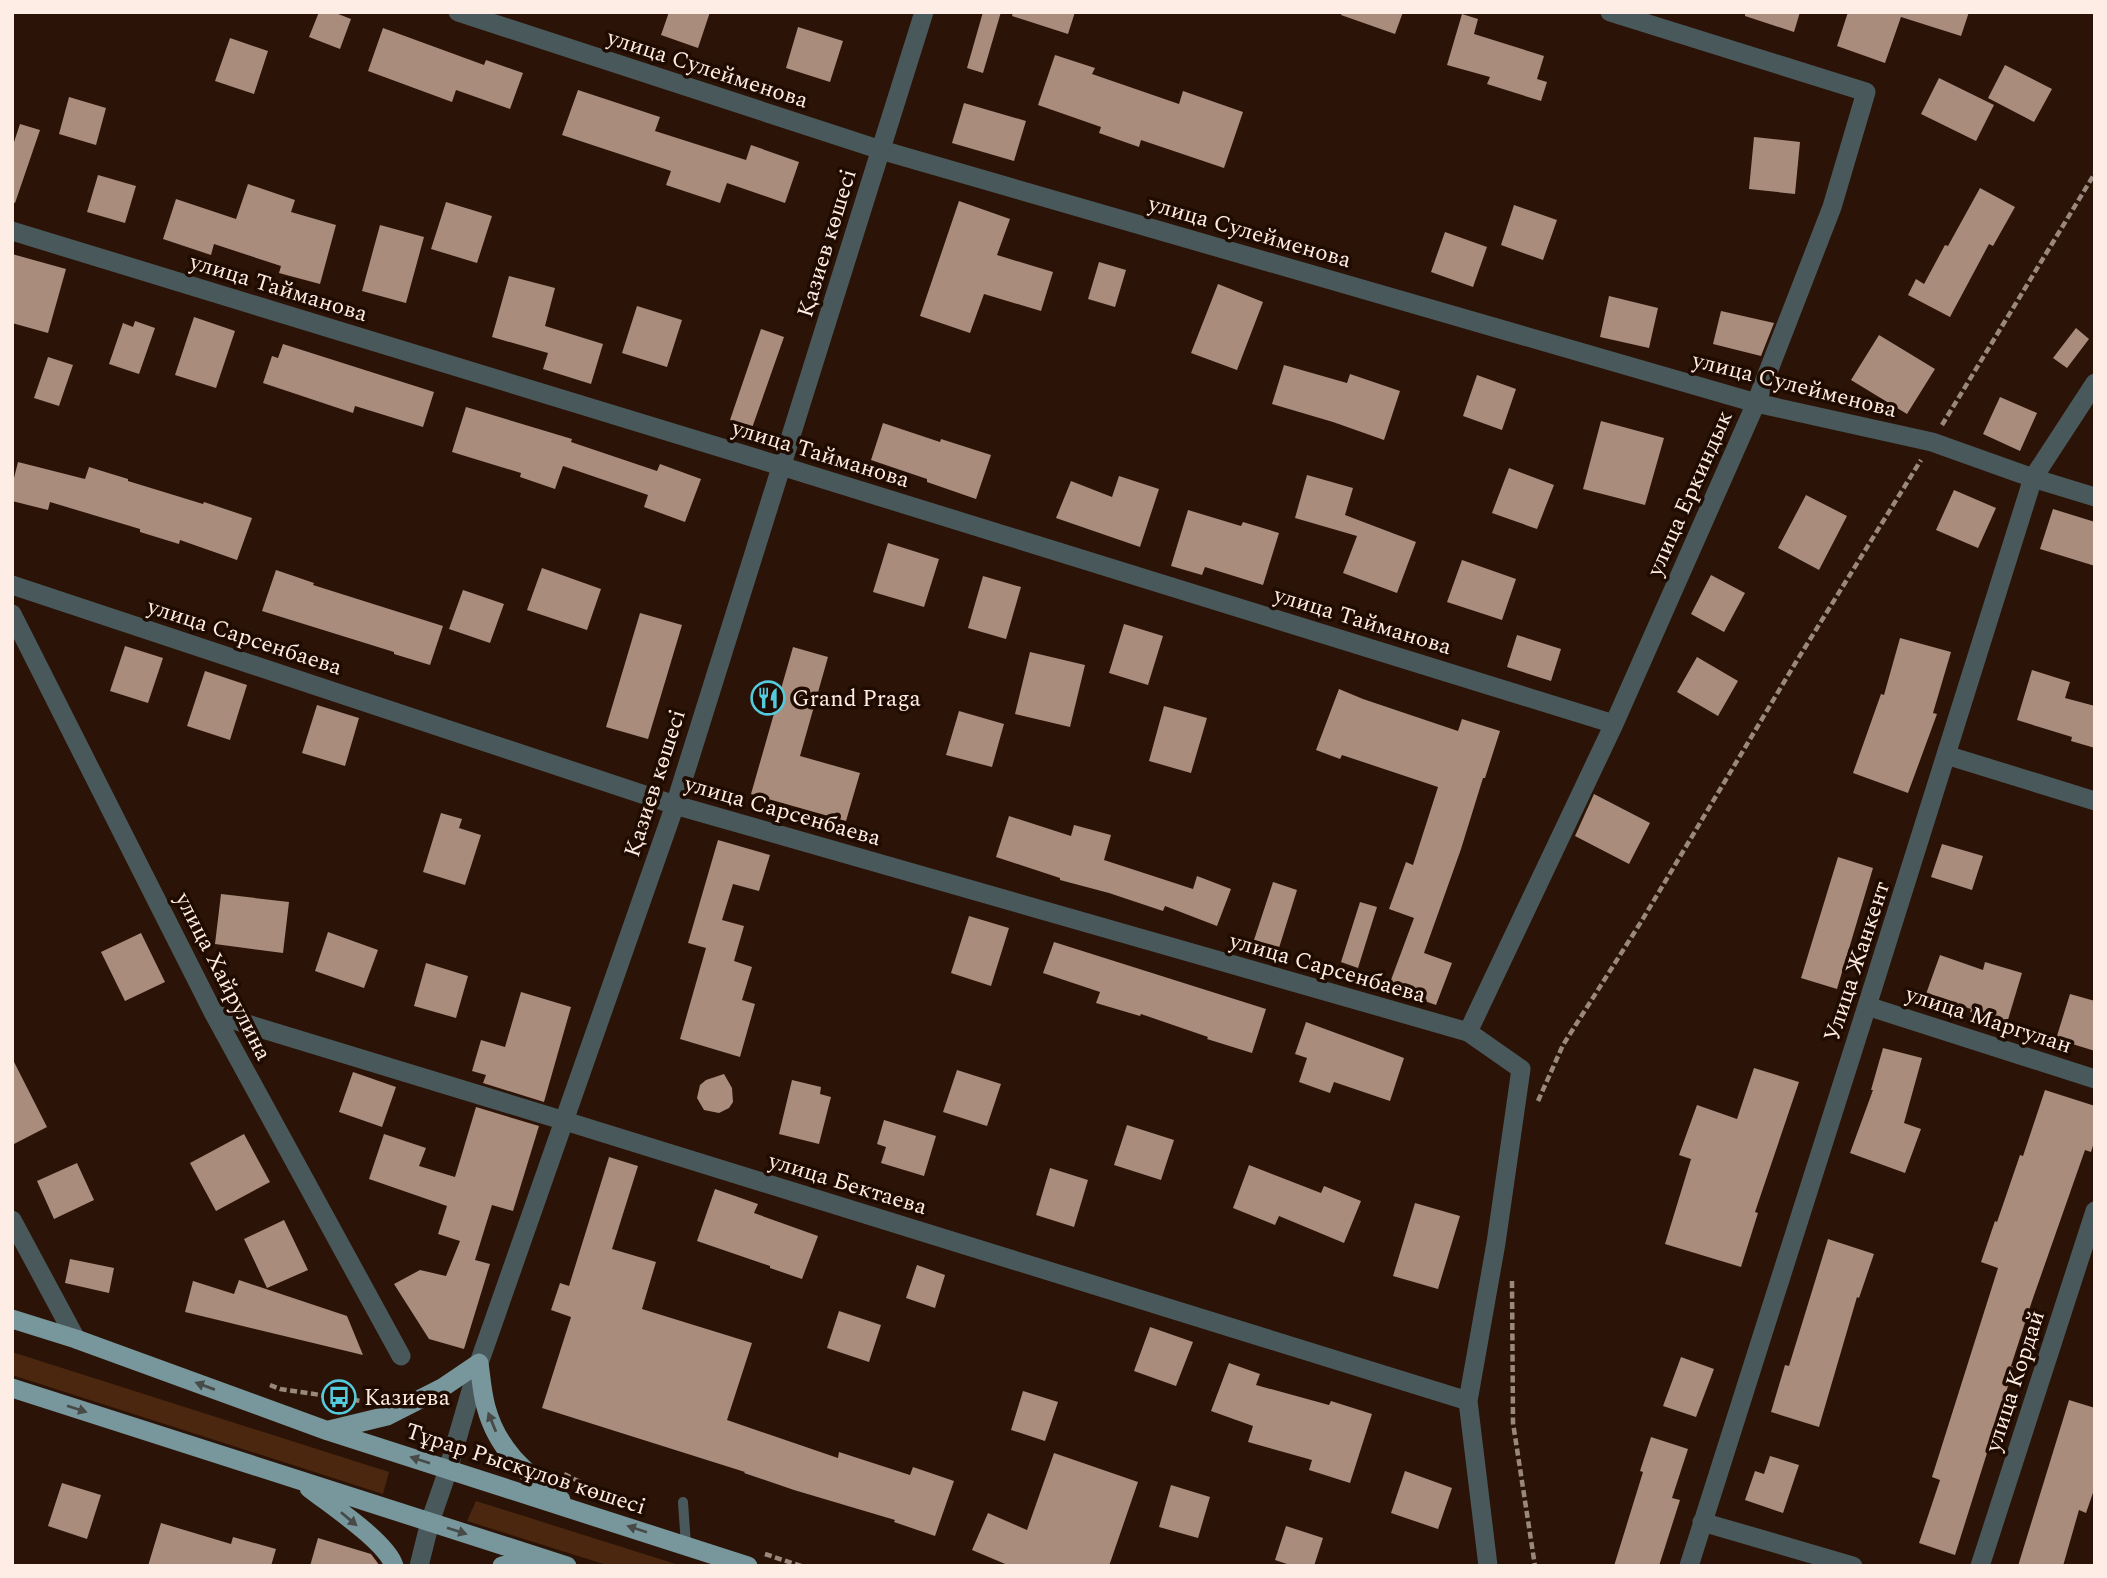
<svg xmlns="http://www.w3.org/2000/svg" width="2107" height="1578" font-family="Spectral,serif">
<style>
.green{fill:#4c270f}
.building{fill:#a98c7b}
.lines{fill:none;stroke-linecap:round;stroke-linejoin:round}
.path{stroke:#9b887d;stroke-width:4.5;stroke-dasharray:7 3.5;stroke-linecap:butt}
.service{stroke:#49595b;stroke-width:10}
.minor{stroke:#49595b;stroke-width:19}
.tertiary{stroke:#49595b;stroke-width:19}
.primary{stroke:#77979d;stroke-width:19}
.oneway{fill:#474a47}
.labels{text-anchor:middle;stroke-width:7;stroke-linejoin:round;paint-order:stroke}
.street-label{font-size:23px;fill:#fdede4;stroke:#200b01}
.poi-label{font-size:23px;fill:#fdede4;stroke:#200b01;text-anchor:start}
</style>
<rect width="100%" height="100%" fill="#2b1407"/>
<path class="green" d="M12 1352 389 1472 383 1494 12 1375Z
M476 1501 682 1566H610L467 1521Z"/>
<path class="building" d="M319 12H333L351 19 340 49 309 37Z
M669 12H710L698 48 661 35Z
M983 12H1001L983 73 967 68Z
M1013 12H1075L1068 34 1012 16Z
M1342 12H1403L1395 34 1341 15Z
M1745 12H1800L1794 32 1745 16Z
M1848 12H1969L1961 36 1901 17 1885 63 1837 46Z
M1462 14 1478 19 1474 34 1544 56 1537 79 1547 82 1541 101 1487 84 1490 77 1447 65Z
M798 27 843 41 830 82 786 68Z
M383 28 484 65 486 60 523 73 510 109 456 90 452 102 368 71Z
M230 38 268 51 254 94 215 81Z
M1055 55 1095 68 1092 74 1179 104 1183 91 1243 112 1224 168 1141 140 1139 147 1099 133 1101 127 1038 105Z
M2005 65 2052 89 2034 122 1988 98Z
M1939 78 1994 105 1976 141 1921 114Z
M578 90 660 117 655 131 746 160 751 145 799 162 785 203 727 183 720 203 666 185 671 171 562 135Z
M69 97 106 108 96 145 59 134Z
M964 103 1026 121 1014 161 952 143Z
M20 124 40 130 15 203 12 202V148Z
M1754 137 1800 142 1795 194 1749 189Z
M98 175 136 186 125 223 87 212Z
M248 184 295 200 291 212 336 225 320 284 279 273 281 266 214 244 211 255 163 239 176 199 236 219Z
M1980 188 2015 207 1993 246 1989 244 1950 317 1908 295 1916 279 1924 284 1945 245 1948 246Z
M959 201 1010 219 997 255 1053 272 1041 311 984 294 970 333 920 316Z
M446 202 492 216 477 263 431 249Z
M1514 205 1557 220 1543 260 1501 245Z
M380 225 424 237 406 303 362 291Z
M1445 232 1487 247 1473 287 1431 272Z
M12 254 66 269 48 333 12 323Z
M1099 262 1126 270 1115 307 1088 299Z
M509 276 555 288 545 326 603 344 591 384 543 369 548 353 492 337Z
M1218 284 1263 302 1237 370 1191 353Z
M1609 296 1658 308 1649 348 1600 337Z
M637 306 682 320 667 367 622 353Z
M1721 311 1774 323 1761 356 1713 344Z
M194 317 235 331 216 388 175 375Z
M135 321 155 328 139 374 109 364 123 323 133 327Z
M2076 328 2089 339 2067 368 2053 358Z
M761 329 784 337 752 428 730 420Z
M1879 335 1935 369 1907 414 1851 380Z
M283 344 434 392 423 427 355 406 353 413 263 383 272 356 278 358Z
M48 357 73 365 59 406 34 398Z
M1284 365 1347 383 1350 374 1400 391 1384 440 1333 422 1272 404Z
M1477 375 1516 389 1502 430 1463 416Z
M2000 397 2037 413 2020 451 1983 434Z
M466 407 572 439 571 442 657 471 660 464 701 479 685 522 644 507 648 495 563 466 555 489 520 477 521 473 452 452Z
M1601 421 1664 438 1645 505 1583 489Z
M883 423 940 442 941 439 991 455 976 499 927 482V479L871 460Z
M18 462 85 479 89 467 128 479V481L203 504 204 502 252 518 237 560 180 540 179 544 140 532V529L50 502 48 510 12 501V486Z
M1509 468 1554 485 1537 529 1492 513Z
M1307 475 1353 488 1345 515 1416 542 1397 593 1343 573 1357 536 1295 518Z
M1119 476 1159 489 1140 547 1056 518 1071 481 1112 497Z
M1954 490 1996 508 1978 548 1936 530Z
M1806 495 1847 516 1819 570 1778 548Z
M2053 509 2095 522V566L2040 549Z
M1188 510 1241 526 1243 522 1279 533 1263 585 1205 567 1202 575 1171 566Z
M888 543 939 559 924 607 873 592Z
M1462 560 1516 579 1502 620 1447 602Z
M542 568 601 589 587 630 527 610Z
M276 570 314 583 313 585 443 626 430 665 394 654V652L262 611Z
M1711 575 1745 593 1724 632 1691 614Z
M983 576 1021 587 1006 639 968 628Z
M463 590 504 604 490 643 449 629Z
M640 613 682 625 648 739 606 727Z
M1124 624 1163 636 1148 685 1109 673Z
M1517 635 1561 649 1551 681 1507 667Z
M1900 638 1951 652 1933 713 1937 714 1908 793 1853 773 1881 694 1884 695Z
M125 646 163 658 148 703 110 691Z
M793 647 828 657 800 756 860 773 846 821 751 794Z
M1030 652 1085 665 1070 727 1015 714Z
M1697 657 1738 681 1718 716 1677 692Z
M2032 670 2070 682 2065 698 2095 706V748L2071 741 2072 737 2017 720Z
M205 671 247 685 230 740 187 726Z
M1339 689 1363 699 1458 731 1462 719 1500 731 1485 778H1483L1461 849 1424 953 1452 963 1436 1005 1388 988 1414 918 1389 909 1406 862 1413 865 1438 787 1342 755 1340 759 1316 750Z
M317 705 359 718 345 766 302 753Z
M1164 706 1207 718 1191 773 1149 761Z
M959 711 1004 724 992 767 946 755Z
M1594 794 1650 823 1629 864 1575 836Z
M441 813 462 819 459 828 481 835 465 885 423 872Z
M1009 816 1071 836 1074 825 1111 835 1104 860 1193 889 1197 876 1231 889 1217 926 1165 906 1163 911 1109 893 1060 880V878L996 857Z
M718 840 770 855 759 891 733 884 722 920 744 926 734 961 752 967 742 1000 755 1004 740 1057 680 1039 706 948 688 943Z
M1942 844 1983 856 1972 890 1931 877Z
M1838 857 1873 868 1837 989 1801 978Z
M1273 882 1297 890 1279 948 1254 940Z
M221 894 289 902 283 953 215 944Z
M1360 902 1377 907 1358 968 1341 962Z
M969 916 1009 928 991 986 951 973Z
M328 932 378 950 364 988 315 971Z
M141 933 165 982 125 1001 101 952Z
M1054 942 1266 1009 1252 1053 1207 1039 1208 1037 1141 1014 1140 1016 1096 1003 1100 992 1043 973Z
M1940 955 1983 970 1985 962 2022 973 2007 1023 1970 1012 1971 1009 1926 994Z
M426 963 468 976 456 1018 414 1006Z
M521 992 571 1007 544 1102 483 1083 486 1075 472 1071 481 1040 505 1047Z
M2070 994 2095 1001V1051L2056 1039Z
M1306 1022 1404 1058 1390 1101 1334 1082 1330 1093 1299 1082 1307 1058 1295 1054Z
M1883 1048 1922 1058 1904 1123 1921 1129 1905 1173 1850 1153 1873 1090H1871Z
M12 1058 47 1127 12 1145Z
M1754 1068 1799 1082 1755 1212 1758 1213 1741 1267 1665 1244 1691 1159 1679 1155 1697 1105 1737 1119Z
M957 1070 1001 1084 987 1126 943 1112Z
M353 1072 396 1087 382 1127 339 1112Z
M724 1074 732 1088 733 1102 729 1108 719 1113 704 1110 697 1098 700 1085 706 1080Z
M792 1080 821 1087 820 1094 831 1097 819 1144 779 1134Z
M2045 1090 2095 1106V1139L2091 1152 2085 1150 2032 1301 2011 1366 2014 1367 1955 1555 1919 1543 1940 1480 1932 1477 1998 1268 1981 1262 1995 1221 1997 1222 2020 1155 2023 1156Z
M476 1107 539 1126 513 1211 492 1205 475 1260 490 1264 464 1349 429 1339 394 1284 420 1270 446 1276 460 1241 438 1234 447 1206 369 1179 384 1134 426 1148 419 1166 455 1177Z
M884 1120 936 1136 924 1176 881 1163 886 1147 877 1144Z
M1127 1125 1174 1140 1161 1180 1114 1165Z
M244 1134 270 1182 216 1211 190 1163Z
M609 1157 638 1166 612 1249 656 1262 642 1309 752 1343 727 1420 838 1458 839 1452 910 1475 913 1467 954 1481 935 1536 894 1522 895 1520 794 1490 744 1473 745 1472 542 1408 571 1317 551 1310 560 1283 569 1286Z
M77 1163 94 1200 54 1219 37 1181Z
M1249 1165 1321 1193 1324 1186 1361 1201 1344 1243 1279 1216 1275 1225 1233 1208Z
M1050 1168 1088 1180 1074 1227 1036 1215Z
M715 1189 758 1204 754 1213 818 1236 802 1279 770 1268V1266L697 1241Z
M1415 1203 1460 1216 1438 1289 1393 1276Z
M284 1220 308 1270 267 1288 244 1239Z
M1828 1239 1874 1254 1859 1298 1857 1297 1819 1427 1771 1412 1785 1365 1789 1366Z
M70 1259 114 1268 109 1293 65 1283Z
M917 1265 945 1275 935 1308 906 1298Z
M239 1280 347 1316 363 1355 185 1312 193 1281 234 1294Z
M839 1311 881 1325 869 1362 827 1348Z
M1150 1327 1193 1342 1176 1386 1134 1371Z
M1681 1357 1714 1369 1696 1417 1663 1406Z
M1229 1363 1260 1374 1256 1385 1329 1405 1331 1401 1372 1414 1350 1483 1309 1470 1312 1460 1248 1442 1253 1426 1211 1411Z
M1023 1391 1058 1402 1045 1441 1011 1430Z
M2069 1400 2095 1408V1487L2086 1513 2079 1510 2063 1566H2018Z
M1651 1437 1688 1449 1672 1498 1680 1500 1659 1566H1614L1643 1472 1640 1471Z
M1054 1453 1138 1482 1109 1566H1010L972 1550 988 1513 1027 1530Z
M1770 1456 1799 1465 1783 1513 1745 1500 1755 1471 1764 1474Z
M1405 1471 1452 1488 1438 1529 1391 1513Z
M62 1483 101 1495 87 1539 48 1526Z
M1171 1485 1210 1497 1198 1538 1159 1527Z
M161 1523 231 1544 233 1537 276 1549 271 1566H148Z
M1286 1526 1323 1538 1314 1566H1293L1275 1560Z
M318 1538 371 1554 380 1566H310Z"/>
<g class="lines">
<path class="path" d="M1942 425 2095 173
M1538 1101 1563 1045 1641 922 1796 662 1921 460
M1512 1281 1513 1423 1535 1566
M270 1385 280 1389 361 1401
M564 1474 616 1500
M765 1554 801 1566"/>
<path class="service" d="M683 1502 686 1545"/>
<path class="minor" d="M458 12 881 150 1756 403 1932 442 2033 478 2095 497
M12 231 781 466 1614 724
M12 585 675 805 1468 1032 1521 1069 1496 1243 1468 1401 1488 1566
M12 614 214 1014 401 1356
M1946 755 2095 801
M1867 1006 2095 1079
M214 1014 565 1121 1468 1401
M1468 1032 1614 724 1756 403 1832 207 1866 92 1610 12
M12 1220 76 1339
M1702 1522 1853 1566
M1689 1566 1867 1006 2033 478 2095 383
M1980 1566 2095 1211"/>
<path class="tertiary" d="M419 1566 430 1522 448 1470 479 1363 675 805 924 12"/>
<path class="primary" d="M12 1319 76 1339 328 1431 748 1566
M12 1388 567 1566
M329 1430 387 1416 442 1388 479 1363C481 1377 482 1393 486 1407 498 1452 527 1473 561 1500
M309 1488C329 1504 387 1542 394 1566
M502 1566 538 1557"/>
</g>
<defs><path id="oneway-solid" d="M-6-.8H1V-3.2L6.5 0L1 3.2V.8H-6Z" transform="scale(1.75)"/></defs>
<g class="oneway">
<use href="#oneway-solid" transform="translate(205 1386) rotate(-160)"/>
<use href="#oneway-solid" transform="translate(77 1409) rotate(18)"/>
<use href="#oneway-solid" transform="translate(492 1422) rotate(-112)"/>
<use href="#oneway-solid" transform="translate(420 1460) rotate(-162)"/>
<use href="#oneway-solid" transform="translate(349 1519) rotate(40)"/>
<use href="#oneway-solid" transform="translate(637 1529) rotate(-162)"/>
<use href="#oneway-solid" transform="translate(457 1531) rotate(18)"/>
</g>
<defs>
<symbol id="restaurant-ring" viewBox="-11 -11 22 22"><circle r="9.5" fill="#200b01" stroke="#54cadd" stroke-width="1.5"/><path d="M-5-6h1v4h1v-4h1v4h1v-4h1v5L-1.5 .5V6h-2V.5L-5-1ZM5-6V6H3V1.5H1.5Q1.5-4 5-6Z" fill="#54cadd"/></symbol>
<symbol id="bus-ring" viewBox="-11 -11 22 22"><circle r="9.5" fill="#200b01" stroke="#54cadd" stroke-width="1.5"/><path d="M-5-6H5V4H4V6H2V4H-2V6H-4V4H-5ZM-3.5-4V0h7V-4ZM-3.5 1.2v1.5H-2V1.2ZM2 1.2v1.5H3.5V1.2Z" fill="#54cadd"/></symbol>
</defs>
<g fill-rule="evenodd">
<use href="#restaurant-ring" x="749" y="679" width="38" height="38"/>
<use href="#bus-ring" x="320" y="1378" width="38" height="38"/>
</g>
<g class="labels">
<g class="street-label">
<text transform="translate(708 68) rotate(18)" y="8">улица Сулейменова</text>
<text transform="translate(1250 231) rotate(16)" y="8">улица Сулейменова</text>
<text transform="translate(826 243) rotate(-73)" y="8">Қазиев көшесі</text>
<text transform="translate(279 287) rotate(17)" y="8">улица Тайманова</text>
<text transform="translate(1795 384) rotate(14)" y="8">улица Сулейменова</text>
<text transform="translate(821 453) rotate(17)" y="8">улица Тайманова</text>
<text transform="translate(1689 493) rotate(-66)" y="8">улица Еркиндык</text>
<text transform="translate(1363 620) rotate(17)" y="8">улица Тайманова</text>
<text transform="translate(245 636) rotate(18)" y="8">улица Сарсенбаева</text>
<text transform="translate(654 783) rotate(-72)" y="8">Қазиев көшесі</text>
<text transform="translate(783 810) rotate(16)" y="8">улица Сарсенбаева</text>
<text transform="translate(1856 961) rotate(-72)" y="8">Улица Жанкент</text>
<text transform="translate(1328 967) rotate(16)" y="8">улица Сарсенбаева</text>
<text transform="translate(224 976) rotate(63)" y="8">улица Хайрулина</text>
<text transform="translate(1989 1019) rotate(18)" y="8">улица Маргулан</text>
<text transform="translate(848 1183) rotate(17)" y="8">улица Бектаева</text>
<text transform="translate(2014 1381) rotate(-72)" y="8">улица Кордай</text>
<text transform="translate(526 1468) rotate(18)" y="8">Тұрар Рыскұлов көшесі</text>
</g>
<g class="poi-label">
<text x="792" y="706">Grand Praga</text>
<text x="364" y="1405">Казиева</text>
</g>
</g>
<rect width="2107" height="1578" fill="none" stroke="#fdede4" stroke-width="28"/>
</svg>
